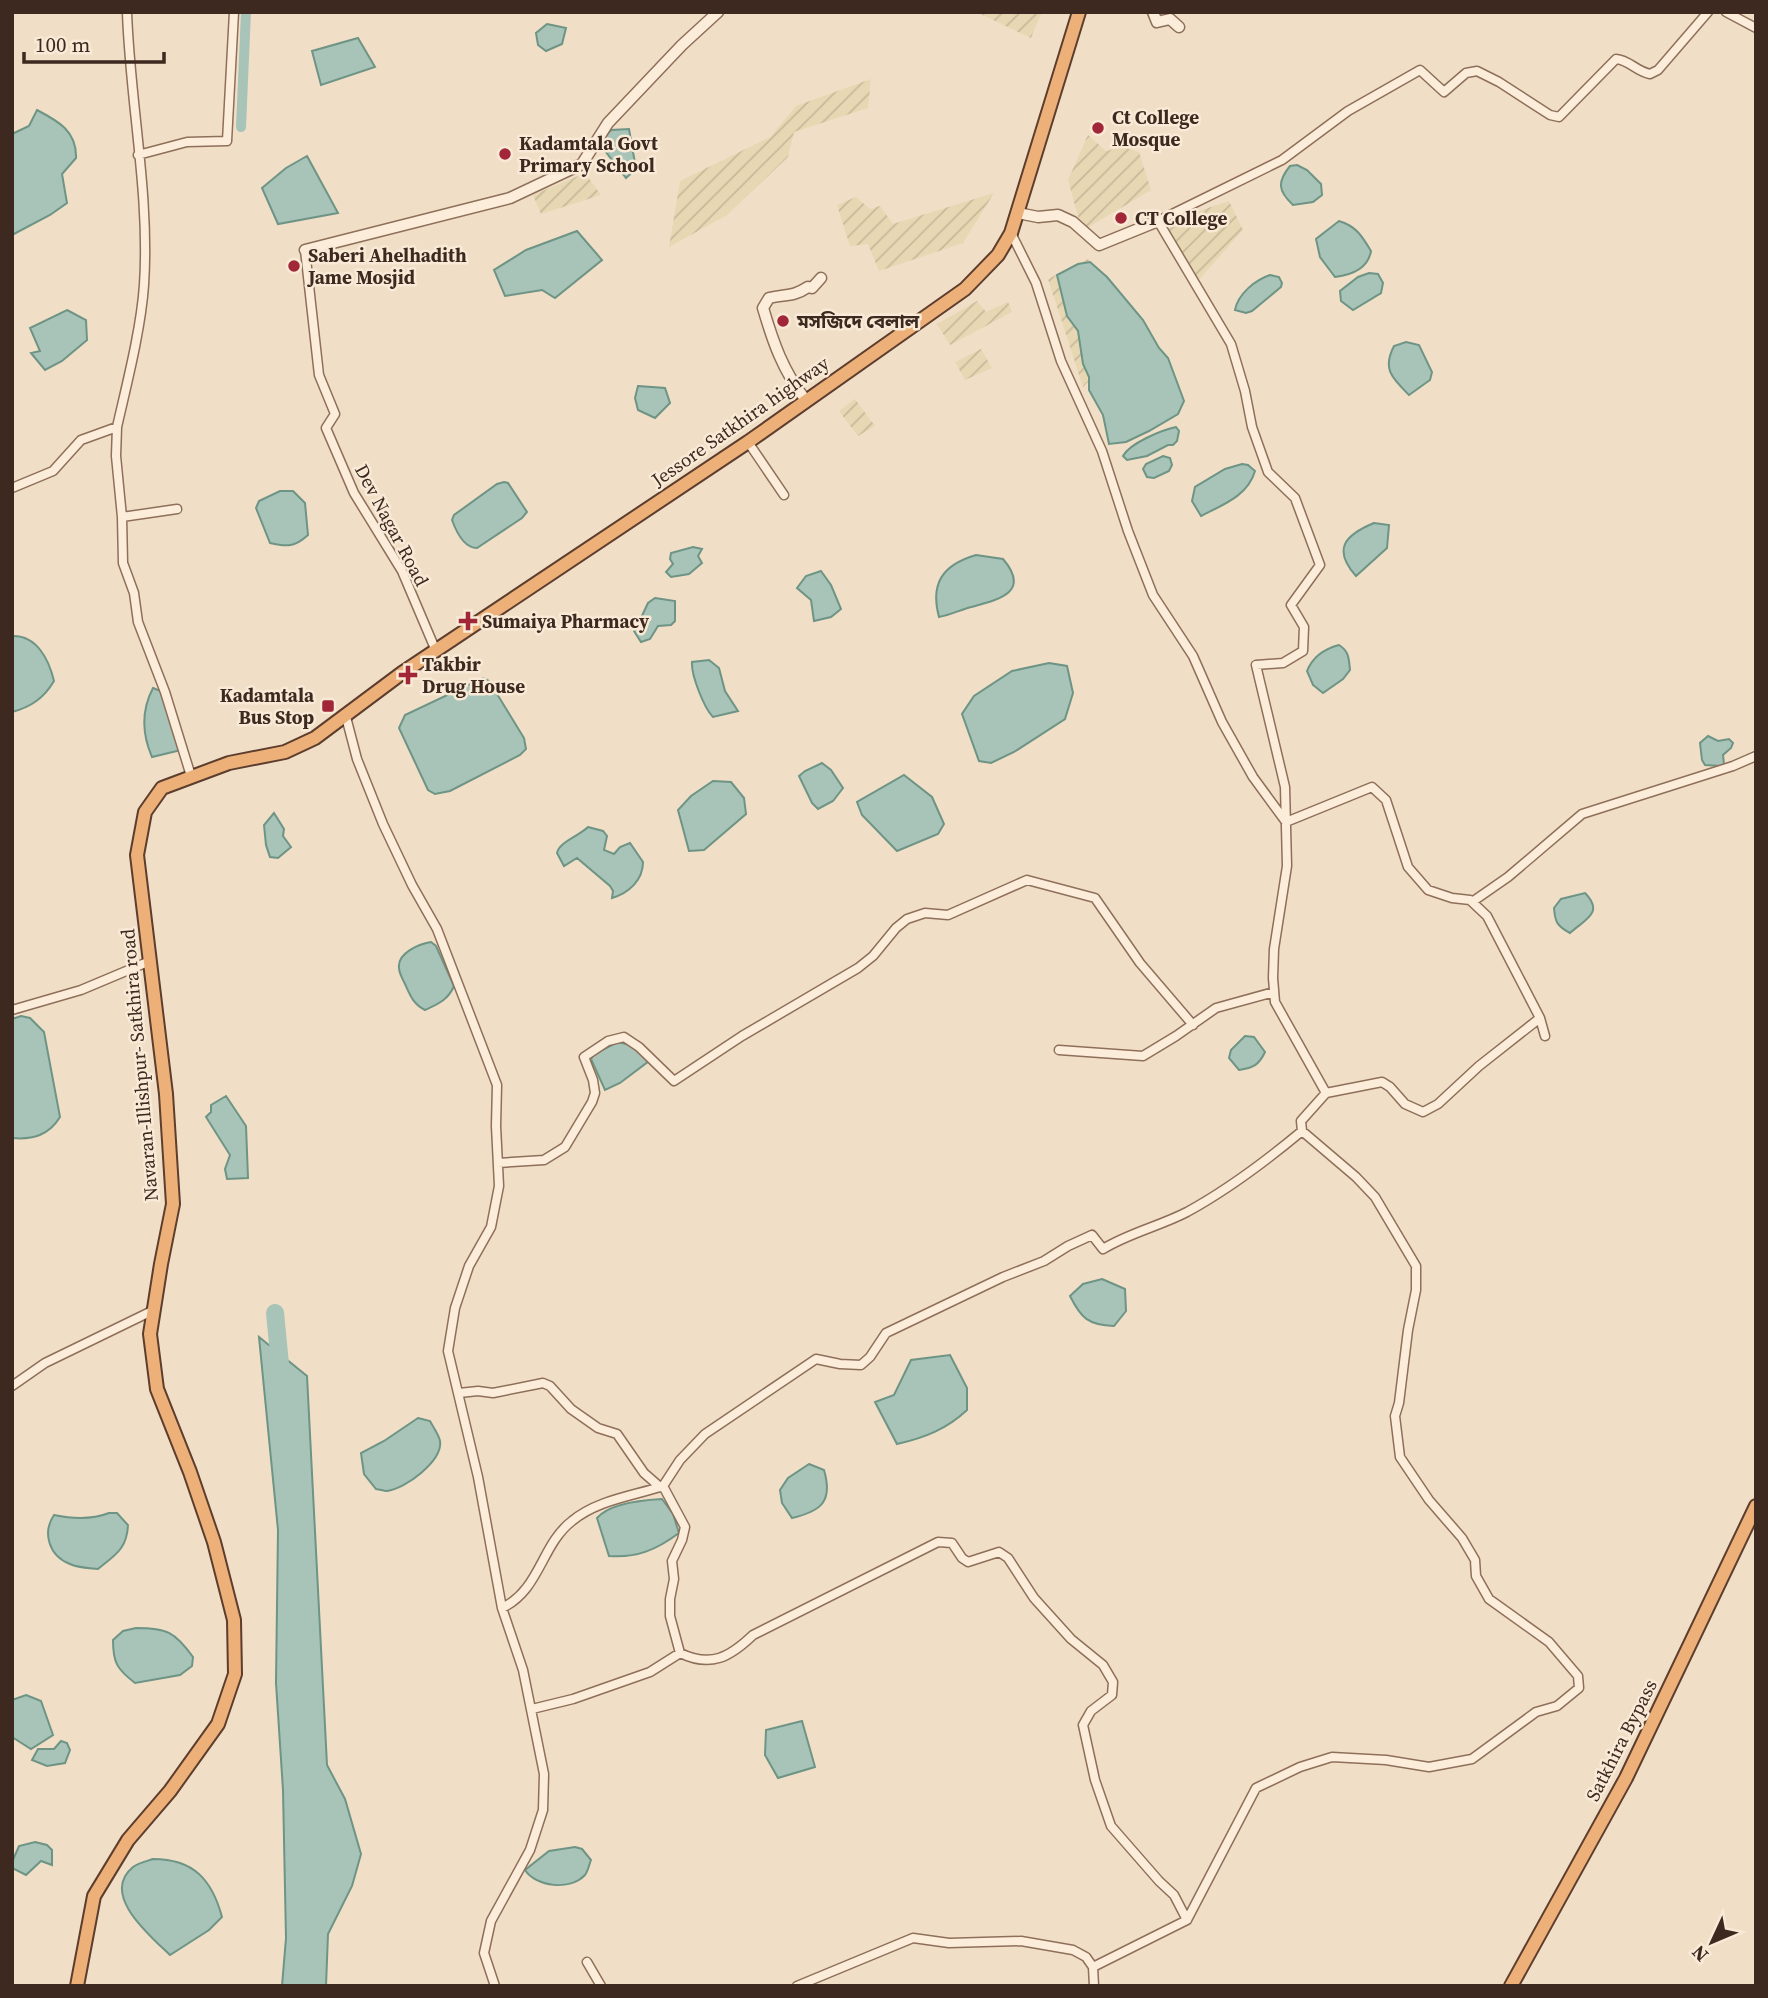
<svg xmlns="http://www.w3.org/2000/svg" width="1768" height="1998" font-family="'Source Serif 4','Noto Sans Bengali',serif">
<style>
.farmland{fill:url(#farmland-furrows)}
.water{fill:#a8c4b8;stroke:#6d9485;stroke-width:2}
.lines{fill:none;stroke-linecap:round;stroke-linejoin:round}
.canal{stroke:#a8c4b8;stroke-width:10}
.river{stroke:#a8c4b8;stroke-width:18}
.minor-casing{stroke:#8e6f5a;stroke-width:11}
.tertiary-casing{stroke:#8e6f5a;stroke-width:13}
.trunk-casing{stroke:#5c3d2e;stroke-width:16}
.minor{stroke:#fbedda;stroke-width:8}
.tertiary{stroke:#fbedda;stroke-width:10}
.trunk{stroke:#ecb078;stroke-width:12}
.poi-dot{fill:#a12638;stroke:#f8ead6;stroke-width:2.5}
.labels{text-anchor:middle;stroke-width:5;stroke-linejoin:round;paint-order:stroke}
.poi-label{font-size:19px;font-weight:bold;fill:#3d291f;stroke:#f8ead6;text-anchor:start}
.street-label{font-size:19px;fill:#3d291f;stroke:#f8ead6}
</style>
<defs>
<pattern id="farmland-furrows" width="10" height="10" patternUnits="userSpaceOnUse" patternTransform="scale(1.75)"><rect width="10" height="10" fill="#e7d8b3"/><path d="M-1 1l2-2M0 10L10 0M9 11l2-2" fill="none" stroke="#c7b99a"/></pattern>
</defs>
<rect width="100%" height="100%" fill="#f1dec6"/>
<path class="farmland" d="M976 12H1042L1031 38Z
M871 79 868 108 794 132 788 157 727 215 669 247 680 181 770 137 796 106Z
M1088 135 1106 151 1123 147 1139 152 1151 190 1082 231 1068 180Z
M585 173 601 195 541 214 533 195Z
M994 193 963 243 879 271 868 244 850 246 837 205 856 197 870 209 880 206 893 224Z
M1229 201 1243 230 1196 283 1166 222Z
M1088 259 1140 330 1083 387 1048 279Z
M977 301 986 312 1008 302 1012 312 950 345 937 324Z
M981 349 992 368 965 380 955 362Z
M855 399 875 426 858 436 839 411Z"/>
<path class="water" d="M547 24 566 28 562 44 546 51 538 45 536 33Z
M358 38 375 67 321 85 312 51Z
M37 110C58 121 77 131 76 158L62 174 67 203 50 215 12 235V134L29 126Z
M629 129 636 169 626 178 599 143 611 130Z
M307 156 338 213 278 224 262 188 286 168Z
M1297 165 1307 170 1321 184 1322 195 1313 202 1293 205C1278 191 1277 182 1290 166Z
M1339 221C1356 226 1362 236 1371 251 1368 269 1351 275 1335 277L1320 257 1316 239Z
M577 231 602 260 555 298 542 290 505 296 494 270 526 250Z
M1090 262 1107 277 1143 320 1159 348 1168 358 1184 401 1178 414 1149 431 1126 442 1109 444 1103 415 1089 390V377L1083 364 1078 331 1067 316 1057 275 1078 264Z
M1369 273 1378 274 1383 283 1381 293 1353 310 1341 301 1340 291 1358 277Z
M1270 275 1279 277 1282 283 1281 287 1252 311 1246 313 1235 310C1238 294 1255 280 1270 275Z
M67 310 86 320 87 340 62 361 45 370 31 353 40 351 30 328Z
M1406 342 1419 345 1432 372 1430 380 1409 395C1392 378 1382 369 1394 346Z
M638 386 665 388 670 403 655 418 638 410 635 398Z
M1176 427 1179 431 1177 441 1173 445H1168L1147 456 1127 460 1123 456C1130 443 1162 430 1176 427Z
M1163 456 1170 458 1172 465 1169 471 1154 478 1147 477 1143 469 1146 464Z
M1242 464 1248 465 1255 471C1248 496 1222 505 1201 516L1192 501 1195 487 1225 469Z
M504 482 508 483 527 512 522 518 477 548C464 548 456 531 452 520L454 515 497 484Z
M280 491H293L305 503 308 535C295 547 287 547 270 543L256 508 259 501Z
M1374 523 1389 525 1387 548 1356 576C1332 549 1345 535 1374 523Z
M693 547 702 549 698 556 702 563 689 574 671 577 666 572 673 564 670 559 671 553Z
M976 555 1003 559C1032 593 997 600 971 607 960 610 950 615 939 617 930 584 942 565 976 555Z
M821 571 831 585 841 609 831 617 814 621 811 600 797 588 806 576Z
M655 598 675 601V621L671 625 658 626 650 639 641 642 634 631 637 625 635 618 640 620 648 603Z
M12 636C37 635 49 660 54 681 44 698 31 707 12 712Z
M1339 645C1349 651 1349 659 1350 670L1343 679 1323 693 1313 685 1307 671C1313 656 1324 649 1339 645Z
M709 660 719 668 725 691 738 711 713 717C704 708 691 675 692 662Z
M1049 663 1067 666 1073 693 1065 719 1014 752 991 763 979 761 962 714 974 696 1012 671Z
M483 678 489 681 524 738 526 749 520 755 450 791 435 794 428 790 399 728 405 715Z
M153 688 163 692 181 750 152 757C142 734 141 711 153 688Z
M1708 736 1718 741 1729 739 1733 743 1731 748 1723 755 1724 764 1721 766 1705 765 1702 760 1700 743Z
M822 763 831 770 843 788 833 801 818 809 812 803 799 776 805 771Z
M904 775 932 797 944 824 938 834 897 851 862 815 857 802Z
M713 781 731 782 744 798 746 814 704 850 689 851 678 810 691 796Z
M274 813 284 829 283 836 291 847 278 858 270 857 266 845 264 825Z
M588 827 603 831 607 836 604 850 614 854 620 847 630 843 643 862C643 880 629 893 612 898L613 891 610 886 577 858 564 866 557 853C559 842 579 836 588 827Z
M1585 893C1605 913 1584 920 1570 933 1557 926 1555 922 1554 908L1561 899Z
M431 942 436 946 454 986C448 1000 438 1004 425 1010 413 1004 410 995 405 984 403 980 399 973 399 968 397 953 419 944 431 942Z
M21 1016 30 1018 44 1032 60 1117C49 1135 33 1140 12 1138V1019Z
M1245 1036 1254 1037 1265 1052C1259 1065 1253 1068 1239 1070L1229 1058 1231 1050Z
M618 1042 635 1046 649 1061 620 1083 605 1090 591 1059 594 1054Z
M226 1096 246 1126 248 1178 227 1179 225 1169 230 1155 206 1117 211 1112V1105Z
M1102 1279 1125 1289 1126 1311 1114 1326C1088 1325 1081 1318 1070 1296L1083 1284Z
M259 1337 307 1376 327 1765 345 1799 361 1854 352 1886 328 1934 326 1986H282L286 1938 283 1790 276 1683 278 1530Z
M950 1355 967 1388V1410C947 1429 924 1438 897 1444L875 1402 894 1395 911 1360Z
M418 1418 430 1421C433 1427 439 1435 440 1441 443 1461 405 1489 387 1491 385 1491 377 1489 376 1489L364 1474 361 1453 384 1441Z
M809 1464 824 1470C833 1501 822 1511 792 1518L782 1503 780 1490 788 1478Z
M662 1499 673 1514 679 1533C656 1550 637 1558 609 1556L597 1518C610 1503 643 1500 662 1499Z
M109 1513H117L128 1525C127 1549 115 1555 98 1569 89 1568 78 1568 70 1564 49 1556 42 1533 54 1515 73 1519 91 1520 109 1513Z
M136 1628C167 1628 175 1632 193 1657L192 1666 180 1675 135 1683C117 1669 113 1663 113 1640L123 1631Z
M26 1695 41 1701 53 1735 31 1749 12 1737V1700Z
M802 1721 815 1767 778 1778 765 1755 766 1730Z
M61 1741 67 1743 70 1750 65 1763 47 1766 32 1760 38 1749H54Z
M35 1842 47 1845 52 1850V1865L41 1861 26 1875 12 1868V1862L19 1846Z
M575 1847 582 1849 591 1860C589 1865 588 1871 585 1875 570 1891 536 1887 525 1870L549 1851Z
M153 1859C194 1859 212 1880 222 1917L209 1930 170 1955C149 1935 100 1894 133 1867 138 1863 147 1861 153 1859Z"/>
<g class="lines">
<path class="canal" d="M241 127 246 12"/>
<path class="river" d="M275 1313 281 1374"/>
<defs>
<path id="minor" d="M1726 12 1756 28
M138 155 187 142 227 141 234 12
M1011 233 1036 283 1061 361 1102 451 1128 531 1153 595 1193 656 1222 722 1253 777 1286 822 1372 787 1386 800 1408 867 1428 890 1452 898 1470 900 1487 916 1540 1018 1479 1066 1438 1104 1423 1112 1405 1104 1390 1087 1382 1082 1326 1093
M305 250 319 375 335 414 326 428 354 493 402 571 436 651
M117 427C127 383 141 329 144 285 150 194 130 103 127 12
M748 442 784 495
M12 488 53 471 81 440 117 427 116 456 122 517 177 509
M122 517 123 563 134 593 138 622 165 692 191 776
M346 717 357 759 383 824 412 885 437 929 497 1085 496 1126 499 1186 491 1227 469 1266 455 1308 448 1351 478 1477 502 1608 523 1670 544 1774 543 1810 530 1850 491 1921 484 1953 495 1986
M1472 902 1508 877 1582 814 1733 766 1756 756
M12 1010 81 990 150 961
M1540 1018 1545 1036
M1059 1050 1143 1056 1176 1036 1216 1008 1274 992
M1302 1131 1301 1121 1326 1093 1275 1002 1273 978 1274 949 1287 866 1285 787 1256 665 1283 663 1303 651 1304 627 1291 605 1320 565 1295 498 1268 472 1252 427 1245 391 1231 344 1158 221 1282 160 1348 111 1420 70 1444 92 1466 73 1477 71 1499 82 1550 115 1559 117 1616 59C1629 60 1636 71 1650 74L1658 70 1708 12
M498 1163 544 1160 565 1147 592 1102 595 1093 593 1080 584 1057 608 1041 624 1037 639 1047 674 1081 742 1036 858 968 873 956 896 928 907 919 925 913 948 915 1027 880 1095 898 1140 963 1193 1025
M12 1386 45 1363 154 1310
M459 1393 478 1391 493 1393 543 1383 550 1386 571 1409 598 1428 617 1434 644 1473 660 1487
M663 1486 680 1460 705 1434 816 1359 840 1364 861 1365 870 1357 886 1333 1003 1277 1044 1261 1068 1246 1092 1235 1103 1249C1129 1233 1160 1226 1187 1212 1229 1189 1266 1161 1302 1131L1356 1177 1375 1197 1416 1266V1290L1408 1330 1399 1403 1395 1416 1400 1457 1429 1500 1462 1538 1475 1560 1476 1576 1489 1599 1549 1642 1578 1676 1579 1688 1557 1706 1536 1712 1472 1759 1429 1767 1386 1760 1332 1757 1300 1767 1256 1788 1187 1920 1093 1967
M502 1608C540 1590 541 1545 572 1521 597 1500 633 1496 663 1486L685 1527 682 1540 672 1561 674 1579 670 1599V1616L680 1653
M532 1709 573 1699 650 1672 680 1653C711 1668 730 1657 753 1635L938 1542 952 1543 962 1558 968 1562 999 1552 1008 1558 1034 1598 1071 1639 1103 1665 1113 1682 1112 1695 1091 1711 1083 1725 1095 1780 1111 1826 1159 1881 1174 1895 1187 1920
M587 1962 601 1986
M797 1986 913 1938 949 1943 1021 1941 1073 1950 1086 1957 1093 1967 1094 1986"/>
<path id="tertiary" d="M1153 12 1157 22 1170 19 1179 27
M1018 213 1038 217 1058 215 1073 222 1099 245 1158 221
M305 250 510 198 582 164 608 123 682 45 718 12
M805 399C783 371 773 342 763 308L769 298C786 294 793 297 808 287L812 288 821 278"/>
<path id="trunk" d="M77 1986 94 1896 128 1840 170 1791 218 1724 235 1674 234 1620 214 1542 190 1472 157 1389 150 1334 161 1264 173 1204 166 1094 137 855 145 812 162 788 229 763 285 752 315 738 402 673 748 442 965 289 998 255 1011 233 1079 12
M1511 1986 1626 1778 1756 1506"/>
</defs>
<use href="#minor" class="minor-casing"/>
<use href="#tertiary" class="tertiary-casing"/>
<use href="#trunk" class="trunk-casing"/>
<use href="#minor" class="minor"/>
<use href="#tertiary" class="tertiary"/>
<use href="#trunk" class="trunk"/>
</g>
<g class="poi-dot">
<circle cx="1098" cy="128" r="7"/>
<circle cx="505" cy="154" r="7"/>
<circle cx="1121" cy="218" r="7"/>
<circle cx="294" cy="266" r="7"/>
<circle cx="783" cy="321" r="7"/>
<path d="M464.5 610.5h7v7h7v7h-7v7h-7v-7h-7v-7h7z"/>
<path d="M404.5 664.5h7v7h7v7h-7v7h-7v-7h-7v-7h7z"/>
<rect x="321" y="699" width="14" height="14" rx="3.5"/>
</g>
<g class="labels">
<g class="poi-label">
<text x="1112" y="124">Ct College<tspan x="1112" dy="22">Mosque</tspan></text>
<text x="519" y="150">Kadamtala Govt<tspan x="519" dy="22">Primary School</tspan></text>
<text x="1135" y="225">CT College</text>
<text x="308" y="262">Saberi Ahelhadith<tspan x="308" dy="22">Jame Mosjid</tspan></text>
<text x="797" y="328">মসজিদে বেলাল</text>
<text x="482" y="628">Sumaiya Pharmacy</text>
<text x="422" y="671">Takbir<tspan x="422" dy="22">Drug House</tspan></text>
<text x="314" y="702" text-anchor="end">Kadamtala<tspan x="314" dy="22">Bus Stop</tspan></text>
</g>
<g class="street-label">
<text transform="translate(740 421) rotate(-35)" y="7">Jessore Satkhira highway</text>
<text transform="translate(392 525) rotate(62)" y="7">Dev Nagar Road</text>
<text transform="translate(139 1065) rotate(-95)" y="7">Navaran-Illishpur- Satkhira road</text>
<text transform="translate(1621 1740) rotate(-63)" y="7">Satkhira Bypass</text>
</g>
</g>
<rect width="1768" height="1998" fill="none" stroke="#3d291f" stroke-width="28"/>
<g transform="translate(1712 1942) rotate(226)" stroke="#f8ead6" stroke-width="5" paint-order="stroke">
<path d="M0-5L12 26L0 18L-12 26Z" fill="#3d291f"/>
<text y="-10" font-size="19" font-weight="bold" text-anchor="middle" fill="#3d291f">N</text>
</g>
<path d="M24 52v10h140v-10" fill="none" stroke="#3d291f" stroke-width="3.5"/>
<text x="35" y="52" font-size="21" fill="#3d291f" stroke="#f8ead6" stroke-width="5" paint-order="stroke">100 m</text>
</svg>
